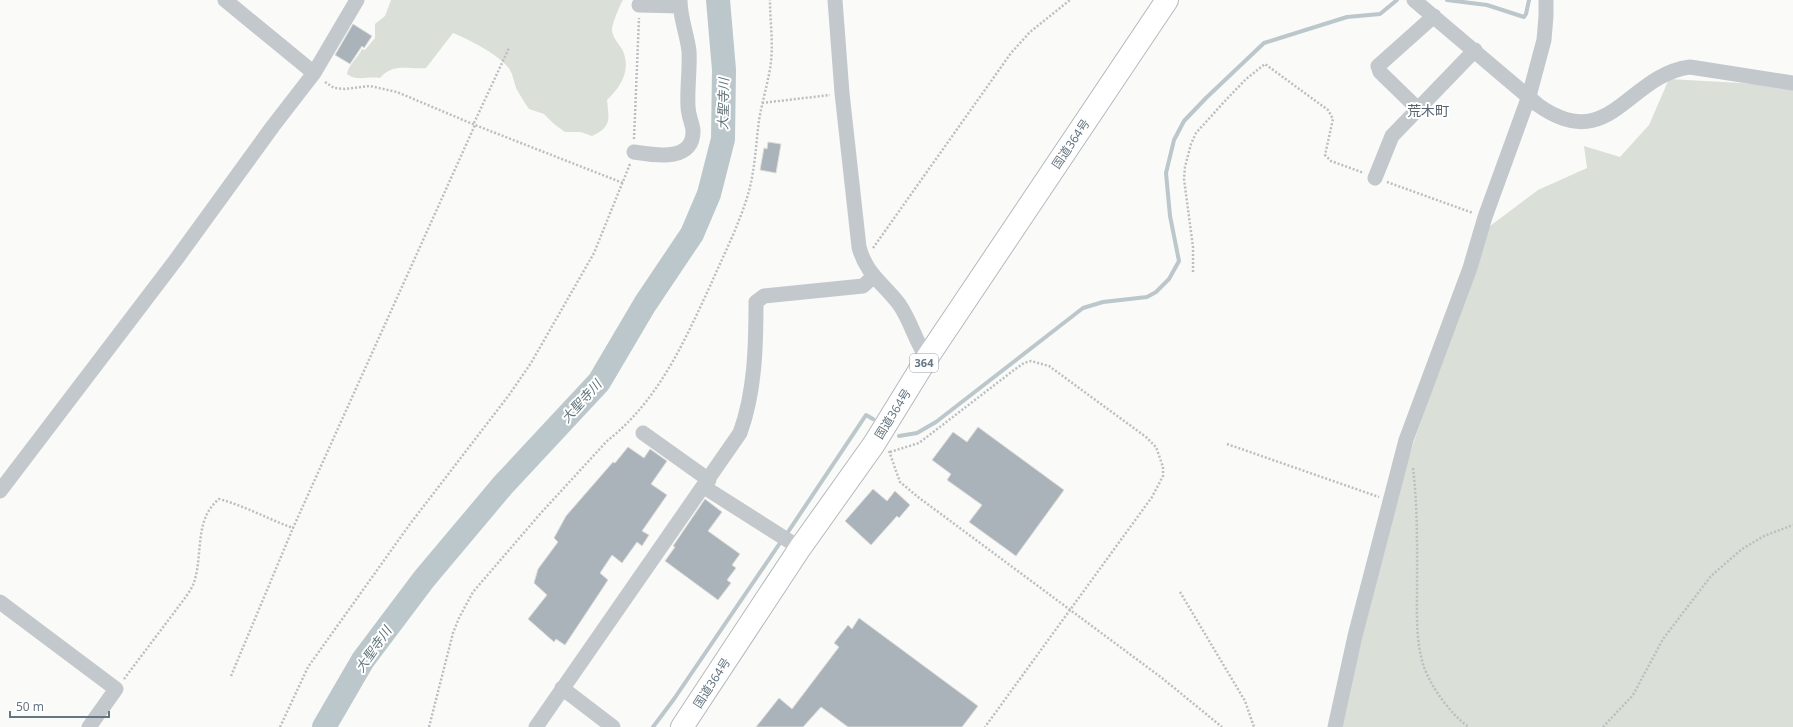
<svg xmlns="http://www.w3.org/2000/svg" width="1793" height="727" font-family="'Noto Sans','Noto Sans JP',sans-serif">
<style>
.green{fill:#dadfd7}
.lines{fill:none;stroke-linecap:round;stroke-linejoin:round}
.stream{stroke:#bbc7cb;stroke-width:4}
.river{stroke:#bbc7cb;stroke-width:24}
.building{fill:#aab3b9;stroke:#dcdcda}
.highway-casing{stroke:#b4b9bd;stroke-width:24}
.path{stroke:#bbbfc2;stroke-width:2.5;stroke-dasharray:2 2;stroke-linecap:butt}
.minor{stroke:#c3c8cc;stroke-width:15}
.highway{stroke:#fff;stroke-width:22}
.labels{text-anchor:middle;stroke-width:4;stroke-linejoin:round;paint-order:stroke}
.shield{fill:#fff;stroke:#939fa8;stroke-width:1}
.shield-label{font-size:11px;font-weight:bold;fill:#657683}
.street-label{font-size:12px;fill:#657683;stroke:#fff}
.water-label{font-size:13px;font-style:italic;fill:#60757c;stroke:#fff}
.quarter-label{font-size:14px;fill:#57646e;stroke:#fff}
</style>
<rect width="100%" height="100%" fill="#fafaf8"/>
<path class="green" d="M391 0H623C620 4 612 25 612 29 612 38 619 43 623 51 631 71 621 86 607 100 609 119 612 127 592 136L581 132H565L554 124 544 114 529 109C524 102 520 95 516 88 514 82 513 75 510 70 502 56 468 39 453 33L426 68C407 70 394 62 380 78 367 76 358 82 347 74 348 65 358 58 362 49L365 50 375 38V24L385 16Z
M1669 79 1793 86V727H1340L1402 477 1486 229 1538 190 1587 168 1584 146 1620 157 1649 125Z"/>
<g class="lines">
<path class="stream" d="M1447 0 1487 5 1524 17 1526 14 1529 0
M899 436 917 433 936 422 1083 308 1103 302 1147 297 1156 292 1169 279 1179 261 1170 216 1166 173 1174 140 1184 121 1206 98 1264 43 1347 17 1380 14 1397 0
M786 535 866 415 873 419
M653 727 674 699 782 540"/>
<path class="river" d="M324 727 363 660 424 579 503 485 599 382 645 304 692 234 709 194 723 139 724 70 718 0"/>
</g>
<path class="building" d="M353 24 372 36 364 48 362 46 350 64 335 55Z
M768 142 781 144 776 173 760 170 764 148 767 149Z
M978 427 1064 490 1016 556 969 522 982 505 947 480 951 474 932 460 953 432 967 442Z
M628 447 644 458 650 449 667 461 651 484 667 495 642 531 649 535 642 546 637 542 622 563 612 555 600 573 608 580 565 645 556 639 554 642 528 619 547 595 534 583 538 569 558 542 554 538 566 516 613 462 615 463Z
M873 489 887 501 895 491 910 505 899 518 897 516 871 545 845 521Z
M705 499 722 512 708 531 740 554 732 565 736 568 727 580 731 583 718 600 665 561 675 547 673 546Z
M859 618 978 706 962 727H848L821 707 803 727H756L779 698 792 709 839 647 834 643 848 625 852 629Z"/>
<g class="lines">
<defs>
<path id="highway" d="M682 727 800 548 874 444 927 358 1167 0"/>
</defs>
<use href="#highway" class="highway-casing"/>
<path class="path" d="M325 82 334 88 345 89 370 86 397 92 475 125 623 183
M762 103 830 95
M474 123 509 48
M634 139 639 18
M1387 182 1473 213
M873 248 1011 53 1030 32 1070 0
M1193 272V247L1184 179 1185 167 1191 144 1196 133 1224 102 1246 79 1265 64 1328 110 1333 119 1325 155 1331 161 1364 173
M1227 444 1379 497
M889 451 900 482 918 497 1162 678 1222 727
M890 452 919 443 1014 370 1024 363 1031 361 1049 366 1146 437 1156 447 1163 467V476L1152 497 985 727
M1413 468C1418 510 1417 552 1417 594 1417 618 1416 643 1424 667 1431 687 1451 715 1469 727
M1180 592 1245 701 1254 727
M231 676 293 528 475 125
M124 679 185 598C188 594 191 589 193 585 204 557 193 520 219 499 245 506 268 519 293 528
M280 727 308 667 410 524 509 395 531 363 594 253 630 164
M429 727 453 633 459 618 473 592 540 514 607 441C659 400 684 342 711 284 724 254 740 223 749 191 755 168 756 144 759 120 762 103 767 86 770 69 774 46 770 23 770 0
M1603 727 1633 695 1663 639 1711 576 1742 549 1764 536 1793 525"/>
<path class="minor" d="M225 0 314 73
M835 0 842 93 859 247C866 274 883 283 899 304 911 321 915 341 927 358
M1414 0 1538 105C1610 156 1627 75 1690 67L1793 83
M639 5 680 6
M1418 109 1380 72 1378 66 1434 16
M634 152C654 155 694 163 693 130 692 122 688 115 688 106 687 88 690 70 689 51 687 34 680 18 680 0
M1375 178 1392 136 1475 50
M643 433 709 480
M704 487 800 548
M0 491 175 261 273 126 314 73 357 0
M0 602 116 689 89 727
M562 688 613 727
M536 727 740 433C755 392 756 346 756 302L764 296 863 286 873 277
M1335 727 1355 636 1406 440 1470 268 1485 217 1529 96 1544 40 1546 16V0"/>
<use href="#highway" class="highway"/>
</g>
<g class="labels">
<rect class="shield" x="910" y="354" width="28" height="18" rx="3"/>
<g class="shield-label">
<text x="924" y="367">364</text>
</g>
<g class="street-label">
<text transform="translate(1071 144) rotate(-56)" y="4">国道364号</text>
<text transform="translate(893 414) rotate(-58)" y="4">国道364号</text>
<text transform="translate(712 683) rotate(-57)" y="4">国道364号</text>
</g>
<g class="water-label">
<text transform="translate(723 104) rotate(-89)" y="5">大聖寺川</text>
<text transform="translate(581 401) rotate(-48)" y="5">大聖寺川</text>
<text transform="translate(373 649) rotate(-55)" y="5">大聖寺川</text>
</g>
<g class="quarter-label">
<text x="1428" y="116">荒木町</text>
</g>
</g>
<path d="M10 711v6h99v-6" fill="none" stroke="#657683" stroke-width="2"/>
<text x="16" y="711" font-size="12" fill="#657683" stroke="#ffffff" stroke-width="3" paint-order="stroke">50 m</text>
</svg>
